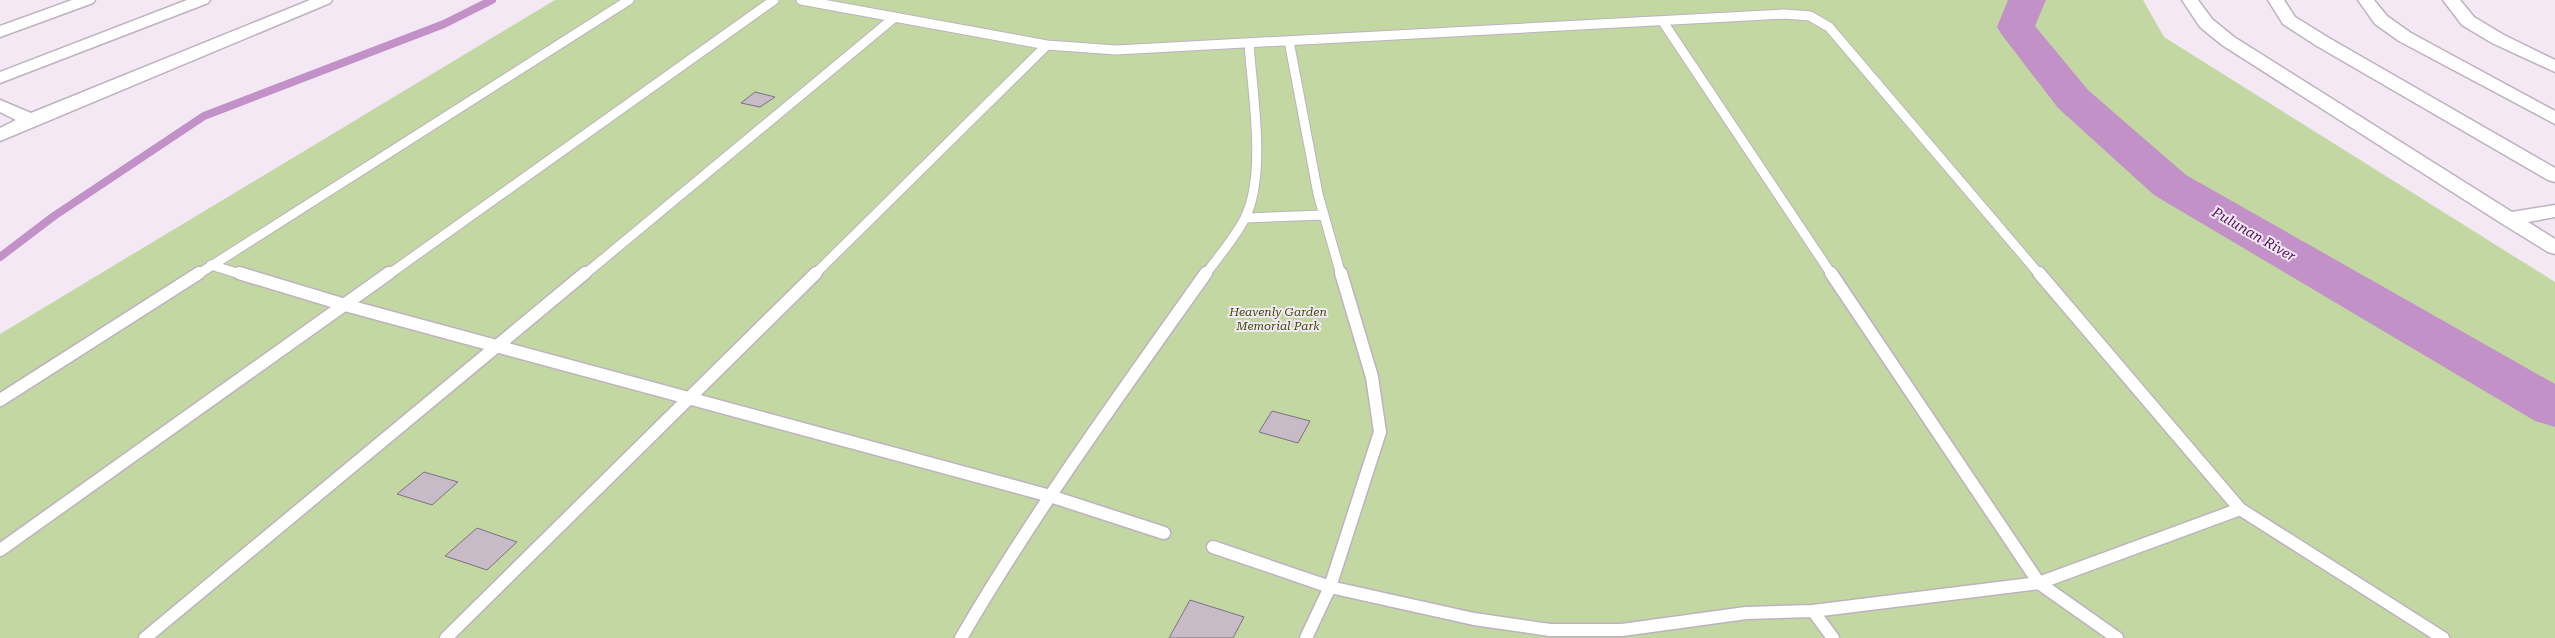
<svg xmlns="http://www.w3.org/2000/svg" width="2555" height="638" font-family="'Roboto Serif',serif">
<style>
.green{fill:#c3d7a3}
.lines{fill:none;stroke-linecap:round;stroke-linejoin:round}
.stream{stroke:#c291c7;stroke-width:8}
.river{fill:#c291c7;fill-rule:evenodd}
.building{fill:#c6bbc7;stroke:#7d727e}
.service-far1-casing{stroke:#bdb2be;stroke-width:11}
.service-casing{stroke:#bdb2be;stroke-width:15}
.minor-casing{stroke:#bdb2be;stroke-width:3}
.service-far1{stroke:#fff;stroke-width:9}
.service{stroke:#fff;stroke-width:12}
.minor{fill:#fff;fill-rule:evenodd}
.labels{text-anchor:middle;stroke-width:4;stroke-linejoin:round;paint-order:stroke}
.park-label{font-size:12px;font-style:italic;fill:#384d00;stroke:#f4e8f5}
.water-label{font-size:14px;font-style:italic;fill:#4d1254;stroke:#f4e8f5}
</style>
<rect width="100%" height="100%" fill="#f4e8f5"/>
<path class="green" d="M555 0H2143L2164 37 2555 282V638H0V334Z"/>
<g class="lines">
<path class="stream" d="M0 257 54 216 204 116 444 24 492 0"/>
<path class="river" d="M2008 0H2046L2035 26 2088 90 2186 175 2555 384V427L2535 421 2154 195 2058 108 2002 35 1997 27Z"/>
</g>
<path class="building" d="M755 92 775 97 760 107 741 103Z
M1272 411 1310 421 1298 443 1259 432Z
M424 472 458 482 432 505 397 494Z
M477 528 517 542 487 570 445 556Z
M1190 600 1244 617 1233 638H1169Z"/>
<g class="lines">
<defs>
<path id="service-far1" d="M801 0 1047 45 1116 50 1785 14 1810 16 1829 27 2040 275
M1663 22 1832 275
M1289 41 1318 194 1341 275
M1245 218 1323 215
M211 265 243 275
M197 275 629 0
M388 275 774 0
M584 275 895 17
M814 275 1047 45
M1205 275C1218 257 1235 238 1245 218 1267 174 1252 92 1249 43"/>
<path id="service" d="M239 273 345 305 1050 496 1164 533
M1831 273 2039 583 2117 638
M2039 273 2240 509 2443 638
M0 400 199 273
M1213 547 1330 587 1474 619 1550 630H1622L1746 613 1813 611 2039 583 2240 509
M0 550 389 273
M1813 611 1833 638
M145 638 585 273
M446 638 816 273
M961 638C1035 511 1121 393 1206 273
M1306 638 1330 587 1380 432 1372 377 1341 273"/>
<path id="minor" d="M72 0H95L93 3 0 37V26Z
M187 0H210L208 3 0 83V72Z
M310 0H332L330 3 0 141V128L16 120 0 112V100L31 113Z
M2182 0H2198L2212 19 2234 37 2512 212 2555 205V217L2528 222 2555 239V254L2548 252 2501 223 2222 45 2200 27Z
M2268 0H2284L2295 17 2329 38 2555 168V182L2548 180 2317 46 2283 24Z
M2358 0H2374L2387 16 2411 33 2555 111V124L2399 41 2375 24Z
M2443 0H2460L2474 17 2504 35 2555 60V72L2492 43 2462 25Z"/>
</defs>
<use href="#service-far1" class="service-far1-casing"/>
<use href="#service" class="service-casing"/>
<use href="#minor" class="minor-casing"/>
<use href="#service-far1" class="service-far1"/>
<use href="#service" class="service"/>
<use href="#minor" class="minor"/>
</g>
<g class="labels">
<g class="park-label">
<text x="1278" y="316">Heavenly Garden<tspan x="1278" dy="14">Memorial Park</tspan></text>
</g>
<g class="water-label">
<text transform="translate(2254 234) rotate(30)" y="5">Pulunan River</text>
</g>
</g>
</svg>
